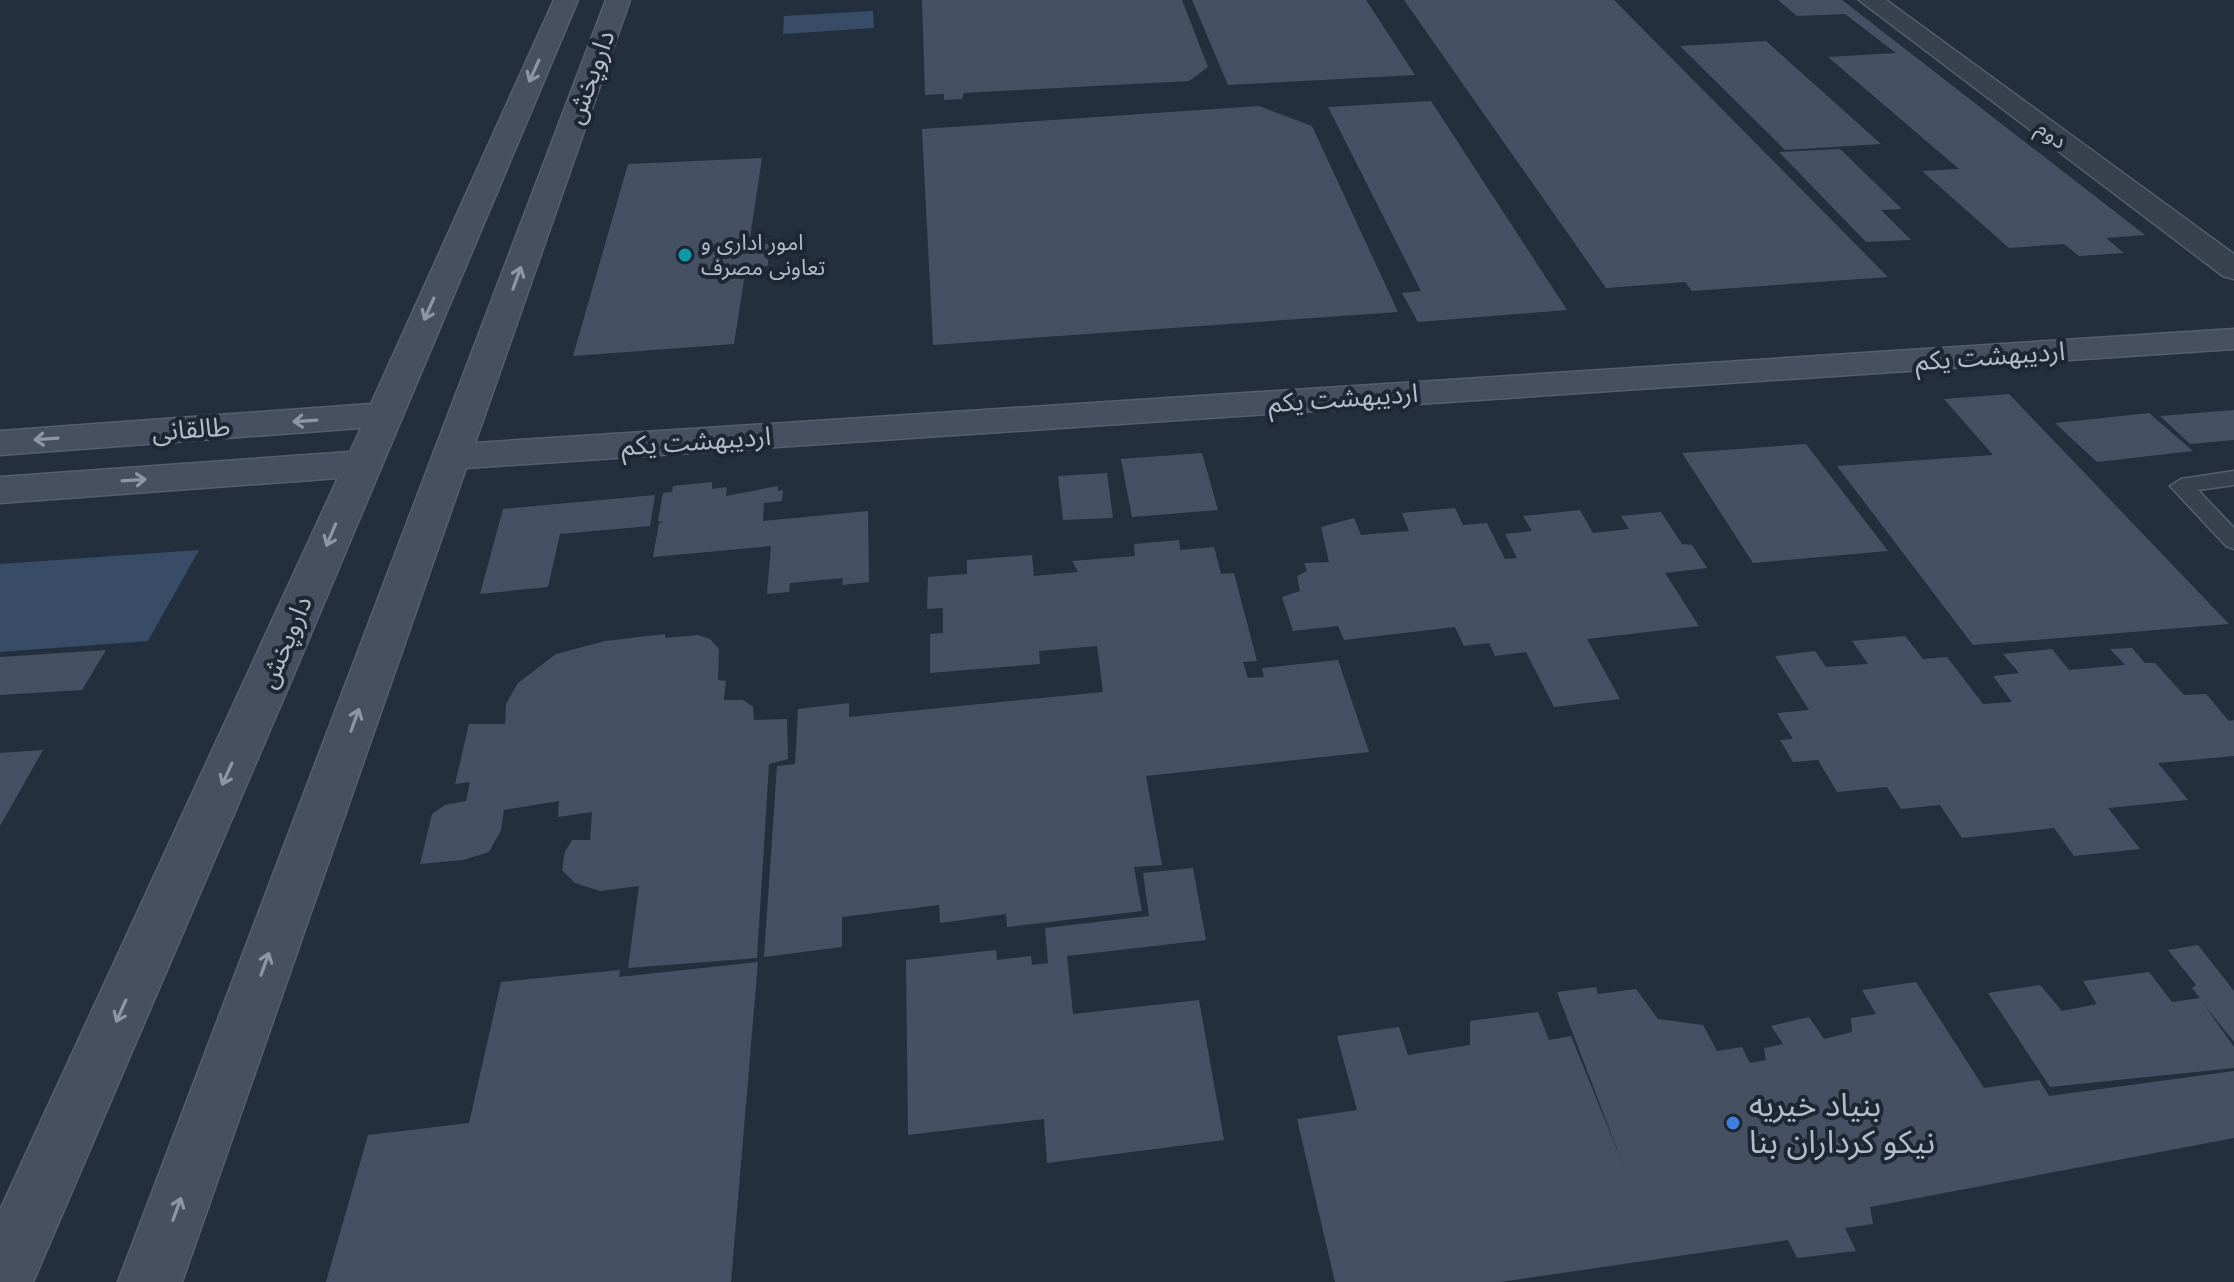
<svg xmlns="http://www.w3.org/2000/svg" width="2234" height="1282" font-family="'Fira Sans','Noto Sans Arabic',sans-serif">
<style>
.water{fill:#394c67}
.building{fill:#455162}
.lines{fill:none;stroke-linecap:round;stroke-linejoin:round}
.lane-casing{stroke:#565f6c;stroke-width:3}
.street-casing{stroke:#565f6c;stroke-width:3}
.secondary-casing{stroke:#565f6c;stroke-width:3}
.lane{fill:#38414e;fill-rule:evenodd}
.street{fill:#38414e;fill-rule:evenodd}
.secondary{fill:#465061;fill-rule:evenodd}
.oneway{stroke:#8e96a5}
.culture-dot{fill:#0f9aa8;stroke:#1d2633;stroke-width:3}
.shop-dot{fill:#3f7fe0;stroke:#1d2633;stroke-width:3}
.labels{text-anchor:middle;stroke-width:8;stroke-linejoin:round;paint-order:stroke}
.far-street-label{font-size:22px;fill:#b4bcc9;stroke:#1d2633}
.far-poi-label{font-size:22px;fill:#b4bcc9;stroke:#1d2633;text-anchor:start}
.street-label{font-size:26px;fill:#b4bcc9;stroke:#1d2633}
.near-poi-label{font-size:32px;fill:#b4bcc9;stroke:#1d2633;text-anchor:start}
</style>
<rect width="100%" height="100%" fill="#242f3e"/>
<path class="water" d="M873 11 874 28 783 34 784 16Z
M199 550 148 641 0 652V564Z"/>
<path class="building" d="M922 0H1182L1208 67 1189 81 964 93 962 99 944 100V94L925 95Z
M1192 0H1366L1415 75 1228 85Z
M1404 0H1614L1888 277 1692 291 1685 282 1606 288Z
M1778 0H1842L2145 235 2106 238 2124 253 2079 256 2064 244 2009 248 1922 171 1959 169 1828 57 1896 53 1845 14 1797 16Z
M1766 41 1881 144 1785 150 1680 46Z
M1431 101 1567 310 1418 322 1402 293 1421 291 1328 107Z
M1259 106 1312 126 1398 312 933 345 922 129Z
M1840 149 1902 209 1881 210 1911 240 1866 242 1779 152Z
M762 158 749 244H769L768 266 746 268 734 344 573 356 628 164Z
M2009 394 2229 624 1973 645 1837 466 1993 455 1944 399Z
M2234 410V440L2190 444 2160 416Z
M2149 413 2193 451 2097 462 2055 423Z
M1806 444 1888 551 1753 563 1682 453Z
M1202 453 1218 510 1132 517 1121 459Z
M1107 473 1113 518 1063 520 1058 476Z
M712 482V489L727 487 726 496 778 486V491L783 490 782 501 764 503 763 521 868 511 869 582 842 585 843 578 790 583 789 592 767 594 771 546 653 557 659 523 664 522 658 521 663 493 672 492 673 486Z
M655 495 650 526 560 534 548 587 480 594 503 509Z
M1455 508 1463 525 1487 523 1505 559 1517 558 1505 534 1532 531 1523 516 1580 510 1593 533 1629 529 1621 516 1661 512 1682 544 1692 545 1707 568 1665 573 1699 626 1587 639 1620 699 1554 707 1526 652 1495 656 1489 643 1464 646 1455 627 1344 640 1338 626 1293 631 1282 597 1300 591 1297 576 1307 571 1304 563 1329 562 1321 527 1354 518 1361 535 1409 531 1402 513Z
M1179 540 1180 550 1214 547 1221 574 1234 573 1257 661 1243 662 1248 678 1264 677 1262 668 1338 660 1369 752 1146 776 1162 865 1134 867 1142 911 1007 927 1006 914 940 923 939 905 842 917V947L764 957 777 766 795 764 798 709 849 703V717L1103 692 1097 646 1039 651 1040 664 930 673V634L943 633V608L927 609 928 577 967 574V560L1032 555 1034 576 1078 572 1072 561 1135 556 1134 544Z
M665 634V638L698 635 710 639 719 649 718 680 726 681 724 700H743L753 707 754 720 787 719 788 759 769 764 757 958 628 968 639 886 600 891 575 883 562 870 565 852 572 840H590L592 812 558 817 559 801 504 810 501 830 489 852 463 860 420 864 432 814 445 805 466 801 470 782 455 784 469 724H505L506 704 518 683 556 654 605 641Z
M1905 636 1923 659 1947 657 1983 704 2012 702 1993 676 2019 673 2003 654 2052 649 2069 670 2125 665 2110 649 2132 648 2145 663H2155L2184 695 2206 694 2229 721 2234 720V756L2158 763 2188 800 2108 808 2140 849 2074 856 2054 828 1962 838 1940 805 1901 809 1887 787 1837 792 1818 760 1793 762 1780 740 1793 739 1777 713 1809 710 1775 656 1815 651 1826 667 1868 664 1852 641Z
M106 650 82 690 0 695V657Z
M43 750 0 826V753Z
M1193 868 1206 940 1067 956 1073 1014 1199 1000 1224 1140 1047 1163 1044 1119 908 1135 906 960 996 950 997 960 1031 956 1032 965 1048 963 1045 928 1149 916 1143 873Z
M2198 945 2234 991V1042L2202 1002 2234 1047V1068L2050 1087 1988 993 2040 985 2062 1011 2097 1004 2083 981 2149 972 2172 1002 2200 998 2192 988 2196 985 2168 950Z
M758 962 731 1282H326L368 1135 469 1123 501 982 620 970 619 977Z
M1916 982 1984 1088 2039 1080 2049 1096 2234 1071V1138L1870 1207 1873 1224 1845 1228 1856 1251 1797 1258 1788 1240 1500 1282H1335L1297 1119 1357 1110 1337 1036 1399 1027 1408 1055 1470 1045V1021L1538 1012 1549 1040 1571 1036 1624 1167 1557 992 1596 987 1598 994 1636 989 1658 1019 1703 1025 1717 1051 1742 1047 1750 1063 1766 1060 1764 1048 1783 1044 1771 1026 1809 1017 1824 1039 1852 1032 1851 1018 1876 1014 1862 990Z"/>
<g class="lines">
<defs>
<path id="lane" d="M2234 471V485L2198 490 2234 528V549L2226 546 2170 486 2181 479Z"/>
<path id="street" d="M1859 0H1886L2234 254V279L2223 276Z"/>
<path id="secondary" d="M554 0H578L297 667 33 1282H0V1210L338 478 0 503V477L350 452 361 428 0 455V431L371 404Z
M606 0H630L475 443 2234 329V349L466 468 182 1282H118Z"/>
</defs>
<use href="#lane" class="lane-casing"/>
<use href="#street" class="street-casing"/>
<use href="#secondary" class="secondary-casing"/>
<use href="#lane" class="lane"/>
<use href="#street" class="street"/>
<use href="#secondary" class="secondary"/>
</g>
<defs><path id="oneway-shaft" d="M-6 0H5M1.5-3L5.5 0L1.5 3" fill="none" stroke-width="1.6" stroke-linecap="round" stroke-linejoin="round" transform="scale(2)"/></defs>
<g class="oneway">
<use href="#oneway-shaft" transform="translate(534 71) rotate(114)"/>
<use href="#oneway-shaft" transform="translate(517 278) rotate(-70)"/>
<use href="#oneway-shaft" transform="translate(429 309) rotate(114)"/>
<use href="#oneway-shaft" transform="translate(305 421) rotate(176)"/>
<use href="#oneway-shaft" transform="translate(46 439) rotate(176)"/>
<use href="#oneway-shaft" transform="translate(134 480) rotate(-4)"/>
<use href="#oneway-shaft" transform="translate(331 535) rotate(113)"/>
<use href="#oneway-shaft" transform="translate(355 720) rotate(-70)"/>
<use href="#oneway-shaft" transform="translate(227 774) rotate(114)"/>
<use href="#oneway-shaft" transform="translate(265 964) rotate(-70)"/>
<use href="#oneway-shaft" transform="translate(121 1011) rotate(114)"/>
<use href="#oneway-shaft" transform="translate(177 1209) rotate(-70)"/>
</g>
<circle class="culture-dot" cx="685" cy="255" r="8"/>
<circle class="shop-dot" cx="1733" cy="1123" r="8"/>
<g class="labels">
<g class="far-street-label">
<text transform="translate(2052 134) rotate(36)" y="8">دوم</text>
</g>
<g class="far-poi-label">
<text x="701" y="250">امور اداری و<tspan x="701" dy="25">تعاونی مصرف</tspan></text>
</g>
<g class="street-label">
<text transform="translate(590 77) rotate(-70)" y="9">داروپخش</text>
<text transform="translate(1990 356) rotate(-4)" y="9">اردیبهشت یکم</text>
<text transform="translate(1343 398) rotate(-4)" y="9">اردیبهشت یکم</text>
<text transform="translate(191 429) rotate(-4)" y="9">طالقانی</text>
<text transform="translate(696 441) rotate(-4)" y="9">اردیبهشت یکم</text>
<text transform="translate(285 642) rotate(-67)" y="9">داروپخش</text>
</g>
<g class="near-poi-label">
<text x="1749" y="1116">بنیاد خیریه<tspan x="1749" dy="37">نیکو کرداران بنا</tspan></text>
</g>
</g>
</svg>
